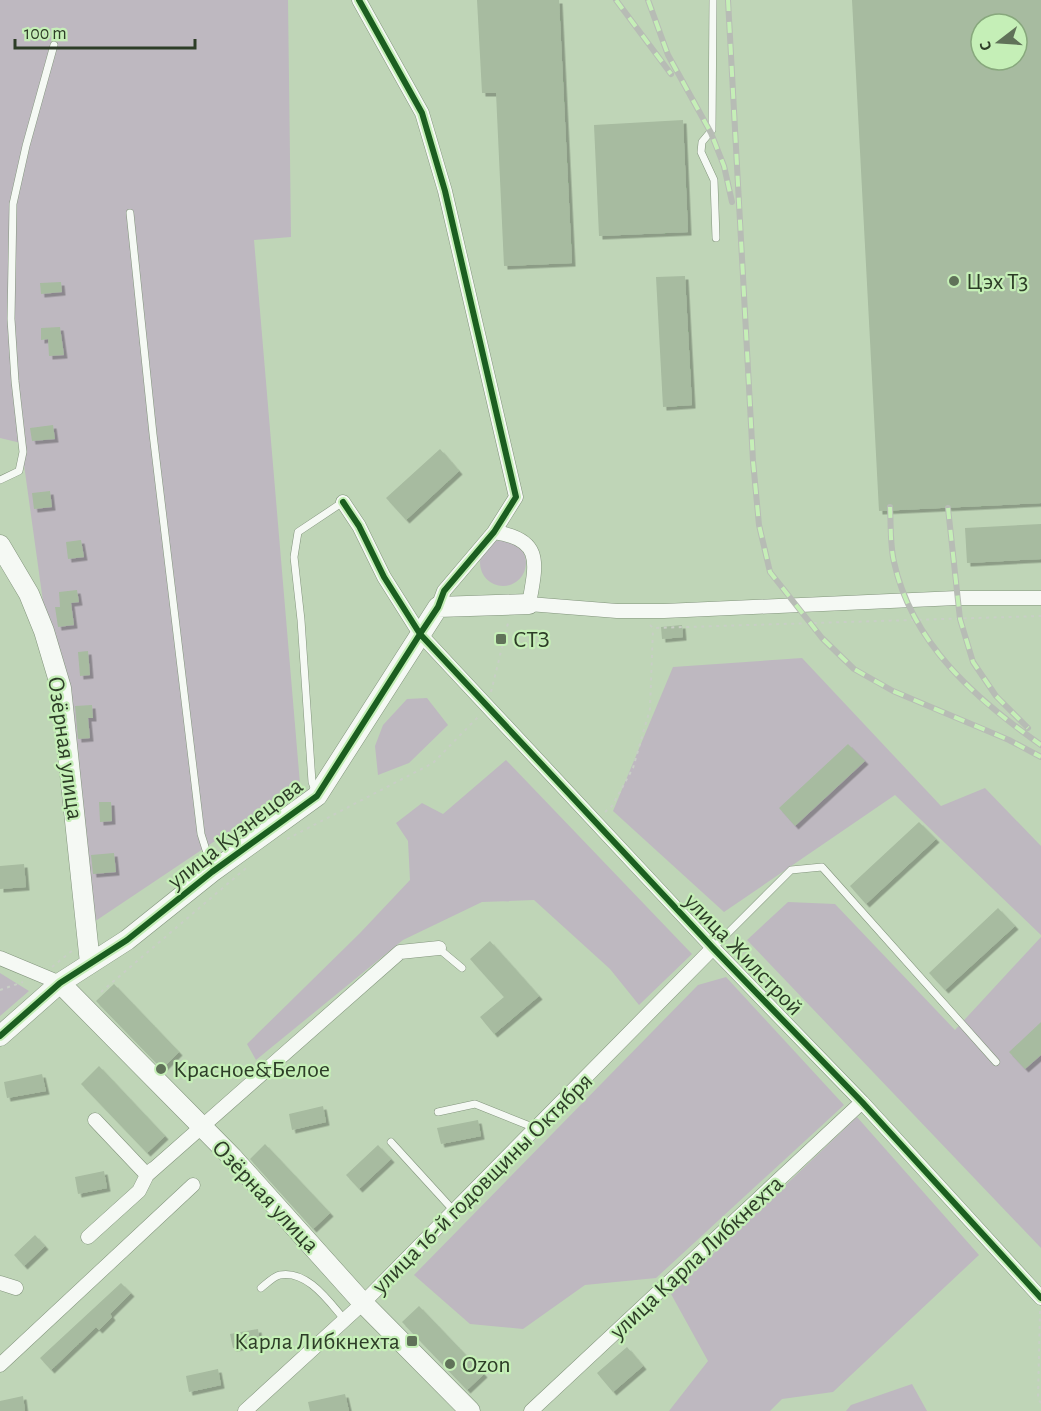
<svg xmlns="http://www.w3.org/2000/svg" width="1041" height="1411" font-family="'Alegreya Sans',sans-serif">
<style>
.green{fill:#beb8c0}
.building{fill:#a7bba0;fill-rule:evenodd;filter:url(#shadow)}
.lines{fill:none;stroke-linecap:round;stroke-linejoin:round}
.lane-casing{stroke:#82947c;stroke-width:8}
.street-casing{stroke:#82947c;stroke-width:15}
.secondary-casing{stroke:#82947c;stroke-width:21}
.path{stroke:#c8cfc5;stroke-width:2;stroke-dasharray:3 4.5;stroke-linecap:butt}
.lane{stroke:#f5f9f4;stroke-width:7}
.street{stroke:#f5f9f4;stroke-width:14}
.secondary{stroke:#f5f9f4;stroke-width:20}
.rail-casing{stroke:#b7bcb5;stroke-width:6}
.rail{stroke:#c5efb7;stroke-width:4;stroke-dasharray:11;stroke-linecap:butt}
.cycleway-casing{stroke:#c5efb7;stroke-width:10}
.cycleway{stroke:#1b5e20;stroke-width:6}
.poi-dot{fill:#607259;stroke:#c5efb7;stroke-width:2}
.labels{text-anchor:middle;stroke-width:4.5;stroke-linejoin:round;paint-order:stroke}
.poi-label{font-size:24px;fill:#2d3d27;stroke:#c5efb7;text-anchor:start}
.street-label{font-size:24px;fill:#2d3d27;stroke:#c5efb7}
</style>
<defs>
<filter id="shadow"><feDropShadow dx="3.5" dy="3.5" stdDeviation="0" flood-color="#0004"/></filter>
</defs>
<rect width="100%" height="100%" fill="#bfd5b7"/>
<path class="green" d="M0 0H288L291 237 254 240 300 784 88 926 21 443 0 438Z
M480 563a23 23 0 1 1 46 0a23 23 0 1 1-46 0Z
M802 658 941 806 985 788 1041 846V935L895 795 724 912 613 811 673 667Z
M427 698 448 725 409 763 378 775 375 746 383 725 407 699Z
M506 760 692 954 639 1005 610 969 534 900 482 902 403 940 256 1060 247 1044 360 933 410 880 408 841 396 823 422 803 443 814Z
M788 902 835 904 955 1030 1041 937V1248L747 940Z
M0 973 29 991 0 1016Z
M726 977 844 1105 656 1278 585 1285 523 1329 470 1324 414 1275 698 985Z
M857 1117 979 1255 833 1392 782 1399 770 1411H669L708 1361 671 1294Z
M912 1384 927 1411H846L851 1405Z"/>
<path class="building" d="M477 0H559L572 263 504 266 496 93H482Z
M852 0H1041V503L879 511ZM981 24H1017V60H981Z
M683 120 688 232 599 236 594 125Z
M685 276 692 405 663 407 656 277Z
M61 282 62 292 41 294 40 283Z
M60 327 64 355 49 356 48 339 41 340V328Z
M53 425 55 439 32 441 30 428Z
M440 449 459 471 406 520 386 498Z
M50 491 52 507 34 509 32 493Z
M1041 524V559L967 563 965 528Z
M81 540 84 557 68 559 66 542Z
M77 590 79 602 71 603 74 625 58 627 55 607H60L59 592Z
M682 625 683 637 662 639 661 627Z
M88 651 90 675 80 676 78 652Z
M92 705 93 718H88L90 738 78 739 75 706Z
M848 744 865 761 795 826 779 808Z
M99 802H111L112 821 100 822Z
M919 822 936 839 866 904 850 886Z
M114 853 116 872 93 874 91 855Z
M24 864 26 887 0 889V866Z
M998 908 1015 926 945 990 929 973Z
M490 941 539 996 494 1034 480 1017 504 997 470 959Z
M114 984 179 1052 162 1069 96 1001Z
M1041 1022V1055L1025 1069 1009 1052Z
M99 1066 165 1136 147 1153 81 1084Z
M42 1074 46 1091 7 1098 4 1082Z
M323 1106 326 1122 292 1130 289 1114Z
M478 1120 481 1136 441 1144 437 1128Z
M265 1144 330 1213 313 1229 250 1159Z
M378 1145 391 1159 359 1189 346 1175Z
M104 1171 107 1188 78 1194 75 1177Z
M35 1235 45 1246 24 1266 14 1255Z
M121 1283 131 1293 110 1314 112 1317 99 1330 96 1327 51 1370 40 1358Z
M419 1306 484 1374 467 1390 402 1322Z
M258 1329 260 1343 233 1348 230 1334Z
M627 1347 643 1366 613 1392 597 1373Z
M218 1369 221 1385 189 1392 186 1376Z
M345 1394 349 1411H310L308 1402Z
M23 1396 25 1411H0V1401Z"/>
<g class="lines">
<defs>
<path id="lane" d="M713 0 712 130 702 142 701 152 714 180 716 238
M130 213 153 434 201 834 212 869
M0 480 19 471 23 452 15 381 11 319 13 204 26 146 54 45
M316 793 312 782 301 620 294 557 298 532 343 502
M438 948 462 968
M713 948 791 870 822 867 996 1062
M438 1112 475 1104 535 1128
M391 1142 454 1211
M261 1288C266 1284 274 1276 280 1275 308 1270 329 1302 345 1320"/>
<path id="street" d="M359 0 422 113 445 191 516 497 494 532 444 591 438 607
M343 502 359 526 384 577 420 634 713 948 862 1102 1041 1298
M494 532C544 539 536 564 529 604L617 611H664L957 598H1041
M0 958 60 983
M95 1120 147 1175 400 952 439 948
M88 1237 139 1191 147 1175 153 1169
M0 1283 16 1288
M0 1365 193 1185
M245 1411 363 1303 713 948
M531 1411 862 1102"/>
<path id="secondary" d="M0 545 29 594 44 631 61 688 90 963
M60 983 232 1157 363 1303 470 1411
M0 1036 60 983 127 940 212 872 317 796 438 607 529 604"/>
</defs>
<use href="#lane" class="lane-casing"/>
<use href="#street" class="street-casing"/>
<use href="#secondary" class="secondary-casing"/>
<path class="path" d="M650 625 653 628 1041 616
M491 692 509 619
M605 812 612 806 633 768 650 709 653 628
M287 839 433 763 480 715
M52 967 73 950
M0 990 23 982
M101 992 246 868
M1040 1311 1038 1399 1041 1403"/>
<use href="#lane" class="lane"/>
<use href="#street" class="street"/>
<use href="#secondary" class="secondary"/>
<defs>
<path id="rail" d="M616 0 671 74
M648 0 668 55 711 133 724 166 732 202
M728 0 753 461 759 525 770 572 822 638 854 669 893 691 1009 740 1041 757
M890 507C891 525 890 545 894 562 912 644 976 699 1041 745
M948 508 960 619 973 662 996 696 1028 728"/>
</defs>
<use href="#rail" class="rail-casing"/>
<use href="#rail" class="rail"/>
<defs>
<path id="cycleway" d="M343 502 359 526 384 577 420 634 713 948 862 1102 1041 1298
M0 1036 60 983 127 940 212 872 317 796 420 634 438 607 444 591 494 532 516 497 445 191 422 113 359 0"/>
</defs>
<use href="#cycleway" class="cycleway-casing"/>
<use href="#cycleway" class="cycleway"/>
</g>
<g class="poi-dot">
<circle cx="954" cy="281" r="6"/>
<rect x="495" y="633" width="12" height="12" rx="3"/>
<circle cx="161" cy="1069" r="6"/>
<rect x="406" y="1335" width="12" height="12" rx="3"/>
<circle cx="450" cy="1364" r="6"/>
</g>
<g class="labels">
<g class="poi-label">
<text x="966" y="289">Цэх Т3</text>
<text x="513" y="647">СТЗ</text>
<text x="173" y="1077">Красное&amp;Белое</text>
<text x="400" y="1349" text-anchor="end">Карла Либкнехта</text>
<text x="462" y="1372">Ozon</text>
</g>
<g class="street-label">
<text transform="translate(66 748) rotate(82)" y="8">Озёрная улица</text>
<text transform="translate(235 833) rotate(-38)" y="8">улица Кузнецова</text>
<text transform="translate(744 954) rotate(46)" y="8">улица Жилстрой</text>
<text transform="translate(482 1183) rotate(-45)" y="8">улица 16-й годовщины Октября</text>
<text transform="translate(266 1196) rotate(47)" y="8">Озёрная улица</text>
<text transform="translate(696 1257) rotate(-43)" y="8">улица Карла Либкнехта</text>
</g>
</g>
<g transform="translate(999 42) rotate(253)"><circle r="28" fill="#c5efb7" stroke="#88a87d" stroke-width="1.5"/>
<path d="M0-4.5L10 22L0 15L-10 22Z" fill="#607259"/>
<text y="-9" font-size="16" font-weight="bold" text-anchor="middle" fill="#2d3d27">С</text>
</g>
<path d="M15 39v9h180v-9" fill="none" stroke="#2d3d27" stroke-width="3"/>
<text x="24" y="39" font-size="18" fill="#2d3d27" stroke="#c5efb7" stroke-width="4.5" paint-order="stroke">100 m</text>
</svg>
